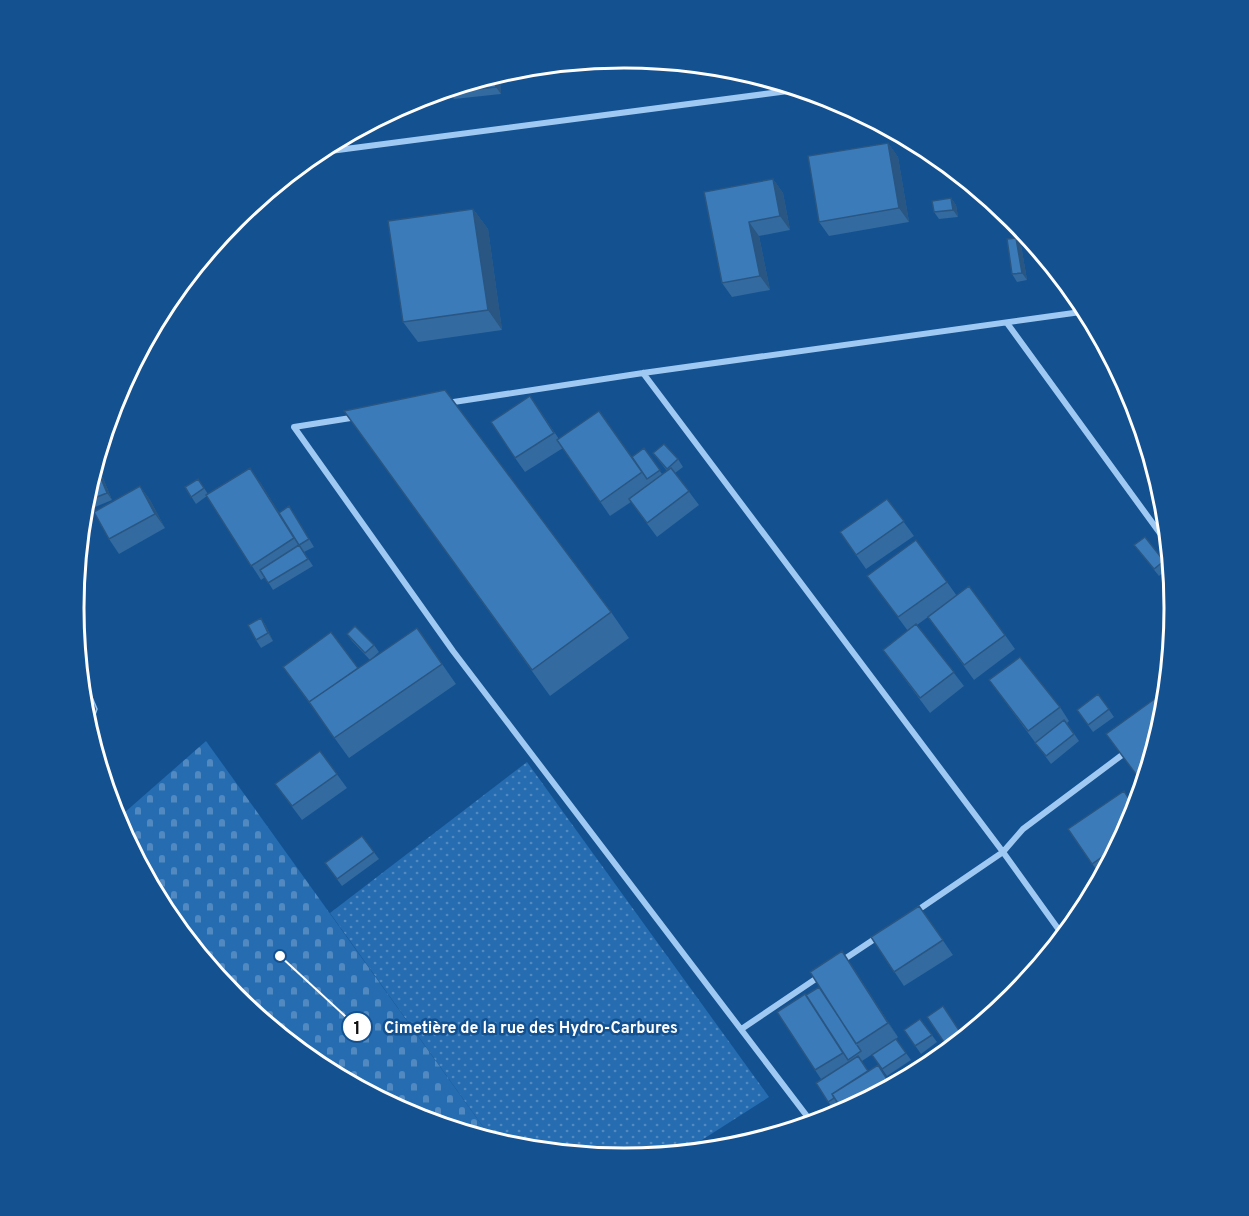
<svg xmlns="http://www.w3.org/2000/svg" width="1249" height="1216" font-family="Overpass,sans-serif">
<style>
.grass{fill:url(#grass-dots)}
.cemetery{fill:url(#cemetery-stones)}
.water{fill:url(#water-waves);stroke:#91c5f5;stroke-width:1.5}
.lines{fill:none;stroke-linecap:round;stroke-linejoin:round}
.minor{stroke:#9fc9f2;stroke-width:6}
.wall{fill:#336a9f}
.shaded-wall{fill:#295682}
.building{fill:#3b7bb9;stroke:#295682;stroke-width:1.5}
.rim{fill:none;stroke:#fff;stroke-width:3}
.leader{fill:none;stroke:#fff;stroke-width:2}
.callout-dot{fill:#fff;stroke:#135191;stroke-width:2}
.mark-label{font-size:18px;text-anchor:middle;font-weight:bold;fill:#111}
.callout-label{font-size:16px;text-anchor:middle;font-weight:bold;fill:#fff;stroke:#135191;stroke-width:5;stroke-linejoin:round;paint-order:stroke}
</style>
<defs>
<pattern id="grass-dots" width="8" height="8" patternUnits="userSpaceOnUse" patternTransform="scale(1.5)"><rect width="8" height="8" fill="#256cb0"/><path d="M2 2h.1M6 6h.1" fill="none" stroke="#5189c0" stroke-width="1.8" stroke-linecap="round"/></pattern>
<pattern id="cemetery-stones" width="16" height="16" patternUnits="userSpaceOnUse" patternTransform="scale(1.5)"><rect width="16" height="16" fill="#256cb0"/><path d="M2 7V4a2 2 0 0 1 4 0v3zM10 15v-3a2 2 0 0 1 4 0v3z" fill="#5189c0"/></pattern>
<pattern id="water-waves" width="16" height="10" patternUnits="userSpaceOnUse" patternTransform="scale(1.5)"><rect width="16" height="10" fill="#356391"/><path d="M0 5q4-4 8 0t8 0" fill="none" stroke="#537aa2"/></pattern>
</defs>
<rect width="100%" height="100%" fill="#135191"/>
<path class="grass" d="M527 762 769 1097 680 1154 624 1159 517 1148 494 1142 330 913Z"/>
<path class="cemetery" d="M206 741 494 1142 413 1117 318 1066 235 997 166 914 116 820Z"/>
<path class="water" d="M79 666 97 709 89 732 84 715Z"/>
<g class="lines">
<path class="minor" d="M315 153 803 89
M1007 323 1170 547
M643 373 1003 852 1064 937
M447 403 643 373 1088 311
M357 417 294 427 453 651 813 1124
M915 912 1003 852 1023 829 1126 752
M840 962 879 936
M743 1028 820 976"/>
</g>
<path class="wall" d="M500 78 501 94 454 99 449 92Z
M888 143 898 157 909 222 829 236 819 222Z
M773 179 783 193 790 230 759 236 770 290 732 297 722 283 704 192Z
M951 198 956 205 958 217 939 219 934 212Z
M473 209 488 229 502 330 418 342 403 322Z
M1016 238 1021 245 1027 280 1017 282 1012 274Z
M530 396 559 439 599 411 647 479 644 448 662 474 667 471 653 453 678 459 683 467 675 473 699 505 657 537 631 502 610 516 563 448 525 472 515 458Z
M344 411 611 612 629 638 550 696Z
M1139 414 1145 436 1144 438 1131 418Z
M98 471 103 478 112 500 83 512 84 500Z
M198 479 208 494 260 482 279 513 294 514 314 547 304 552 313 566 273 590 265 577 261 580 207 496 196 504 185 487Z
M1147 481 1165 501 1166 510Z
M140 486 150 500 165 528 119 554 109 539Z
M887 499 914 536 866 569 840 532Z
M1134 545 1164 561 1169 568 1159 576Z
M867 576 947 582 957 596 1005 635 1015 649 974 680 928 617 917 625 964 686 930 713 883 650 908 631Z
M261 618 266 626 273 641 261 648 256 640Z
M417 628 456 684 349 758 283 667 358 668Z
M347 634 374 645 379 652 370 660 352 641Z
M989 680 1060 707 1069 721 1067 723 1079 741 1051 764Z
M1098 694 1114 717 1093 732 1077 710Z
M320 751 347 788 302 820 275 784Z
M1133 819 1102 878 1068 829Z
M362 836 379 859 342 886 325 863Z
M919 906 953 955 904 986 871 937Z
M852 966 898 1037 896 1039 911 1060 887 1076 872 1055 891 1042 862 1061 839 1105 833 1109 816 1083 821 1079 815 1070 813 1006 819 987Z
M920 1019 937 1042 921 1054 904 1030Z"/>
<path class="shaded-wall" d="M495 74H497L500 78 501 94 496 87Z
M888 143 898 157 909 222 899 208Z
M773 179 783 193 790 230 780 216Z
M951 198 956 205 958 217 953 210Z
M473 209 488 229 502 330 488 310Z
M749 222 759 236 770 290 760 276Z
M1016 238 1021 245 1027 280 1022 273Z
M250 468 260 482 300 545H299Z
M98 471 103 478 112 500 107 493Z
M140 486 150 500 165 528 155 514Z
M261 618 266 626 273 641 268 633Z
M842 951 852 966 898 1037 888 1023Z"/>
<path class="building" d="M495 74 496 87 449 92V88Z
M888 143 899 208 819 222 808 156Z
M773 179 780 216 749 222 760 276 722 283 704 192Z
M951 198 953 210 934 212 932 201Z
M473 209 488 310 403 322 388 221Z
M1016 238 1022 273 1012 274 1007 239Z
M445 390 611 612 532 670 344 411Z
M530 396 554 433 515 458 491 422Z
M599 411 642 472 600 502 557 440Z
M1139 414 1143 428 1139 430 1131 418Z
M664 444 678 459 667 469 653 453Z
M644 448 660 470 647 479 632 457Z
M250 468 294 538 251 566 206 495Z
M671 468 689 491 647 523 629 499Z
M98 471 107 493 84 502 92 473Z
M1157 475 1165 501V503L1162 505 1147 481Z
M198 479 204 488 191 497 185 487Z
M140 486 155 514 109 539 94 512Z
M887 499 904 521 856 555 840 532Z
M289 506 309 539 299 545 308 559 268 583 260 570 299 545 279 513Z
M1145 537 1164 561 1154 569 1134 545Z
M916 540 947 582 898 617 867 576Z
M969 586 1005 635 964 665 928 617Z
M261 618 268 633 256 640 248 625Z
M916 624 954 672 920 698 883 650Z
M355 626 374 645 365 653 347 634Z
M417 628 442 664 334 738 309 702Z
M331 632 358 668 309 702 283 667Z
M1020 657 1060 707 1028 731 989 680Z
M1167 690 1165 716 1144 785 1106 734Z
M1098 694 1109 709 1088 725 1077 710Z
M1064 720 1074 734 1046 756 1035 743Z
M320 751 337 774 292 806 275 784Z
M1124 791 1136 810 1133 819 1119 845 1092 864 1068 829Z
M362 836 374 852 337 879 325 863Z
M919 906 943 940 894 972 871 937Z
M842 951 888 1023 856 1044 810 972Z
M819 987 861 1051 848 1060 806 995Z
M805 994 843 1053 815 1070 777 1012Z
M943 1006 964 1038 950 1051 927 1017Z
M995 1013 966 1037 964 1033Z
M920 1019 932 1035 915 1046 904 1030Z
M896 1039 906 1053 882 1069 872 1055Z
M858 1056 868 1071 832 1094 834 1098 828 1102 816 1083Z
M878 1065 892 1087 844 1113 832 1094Z"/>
<path d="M0 0H1249V1216H0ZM84 608a540 540 0 1 1 1080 0a540 540 0 1 1-1080 0Z" fill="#135191" fill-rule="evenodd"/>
<path class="rim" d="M84 608a540 540 0 1 1 1080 0a540 540 0 1 1-1080 0Z"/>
<path class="leader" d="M280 956L357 1027"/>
<g class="callout-dot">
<circle cx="280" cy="956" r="6"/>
<circle cx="357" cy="1027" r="15"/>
</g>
<g class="mark-label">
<text x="357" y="1034">1</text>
</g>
<g class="callout-label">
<text x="531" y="1033">Cimetière de la rue des Hydro-Carbures</text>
</g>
</svg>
